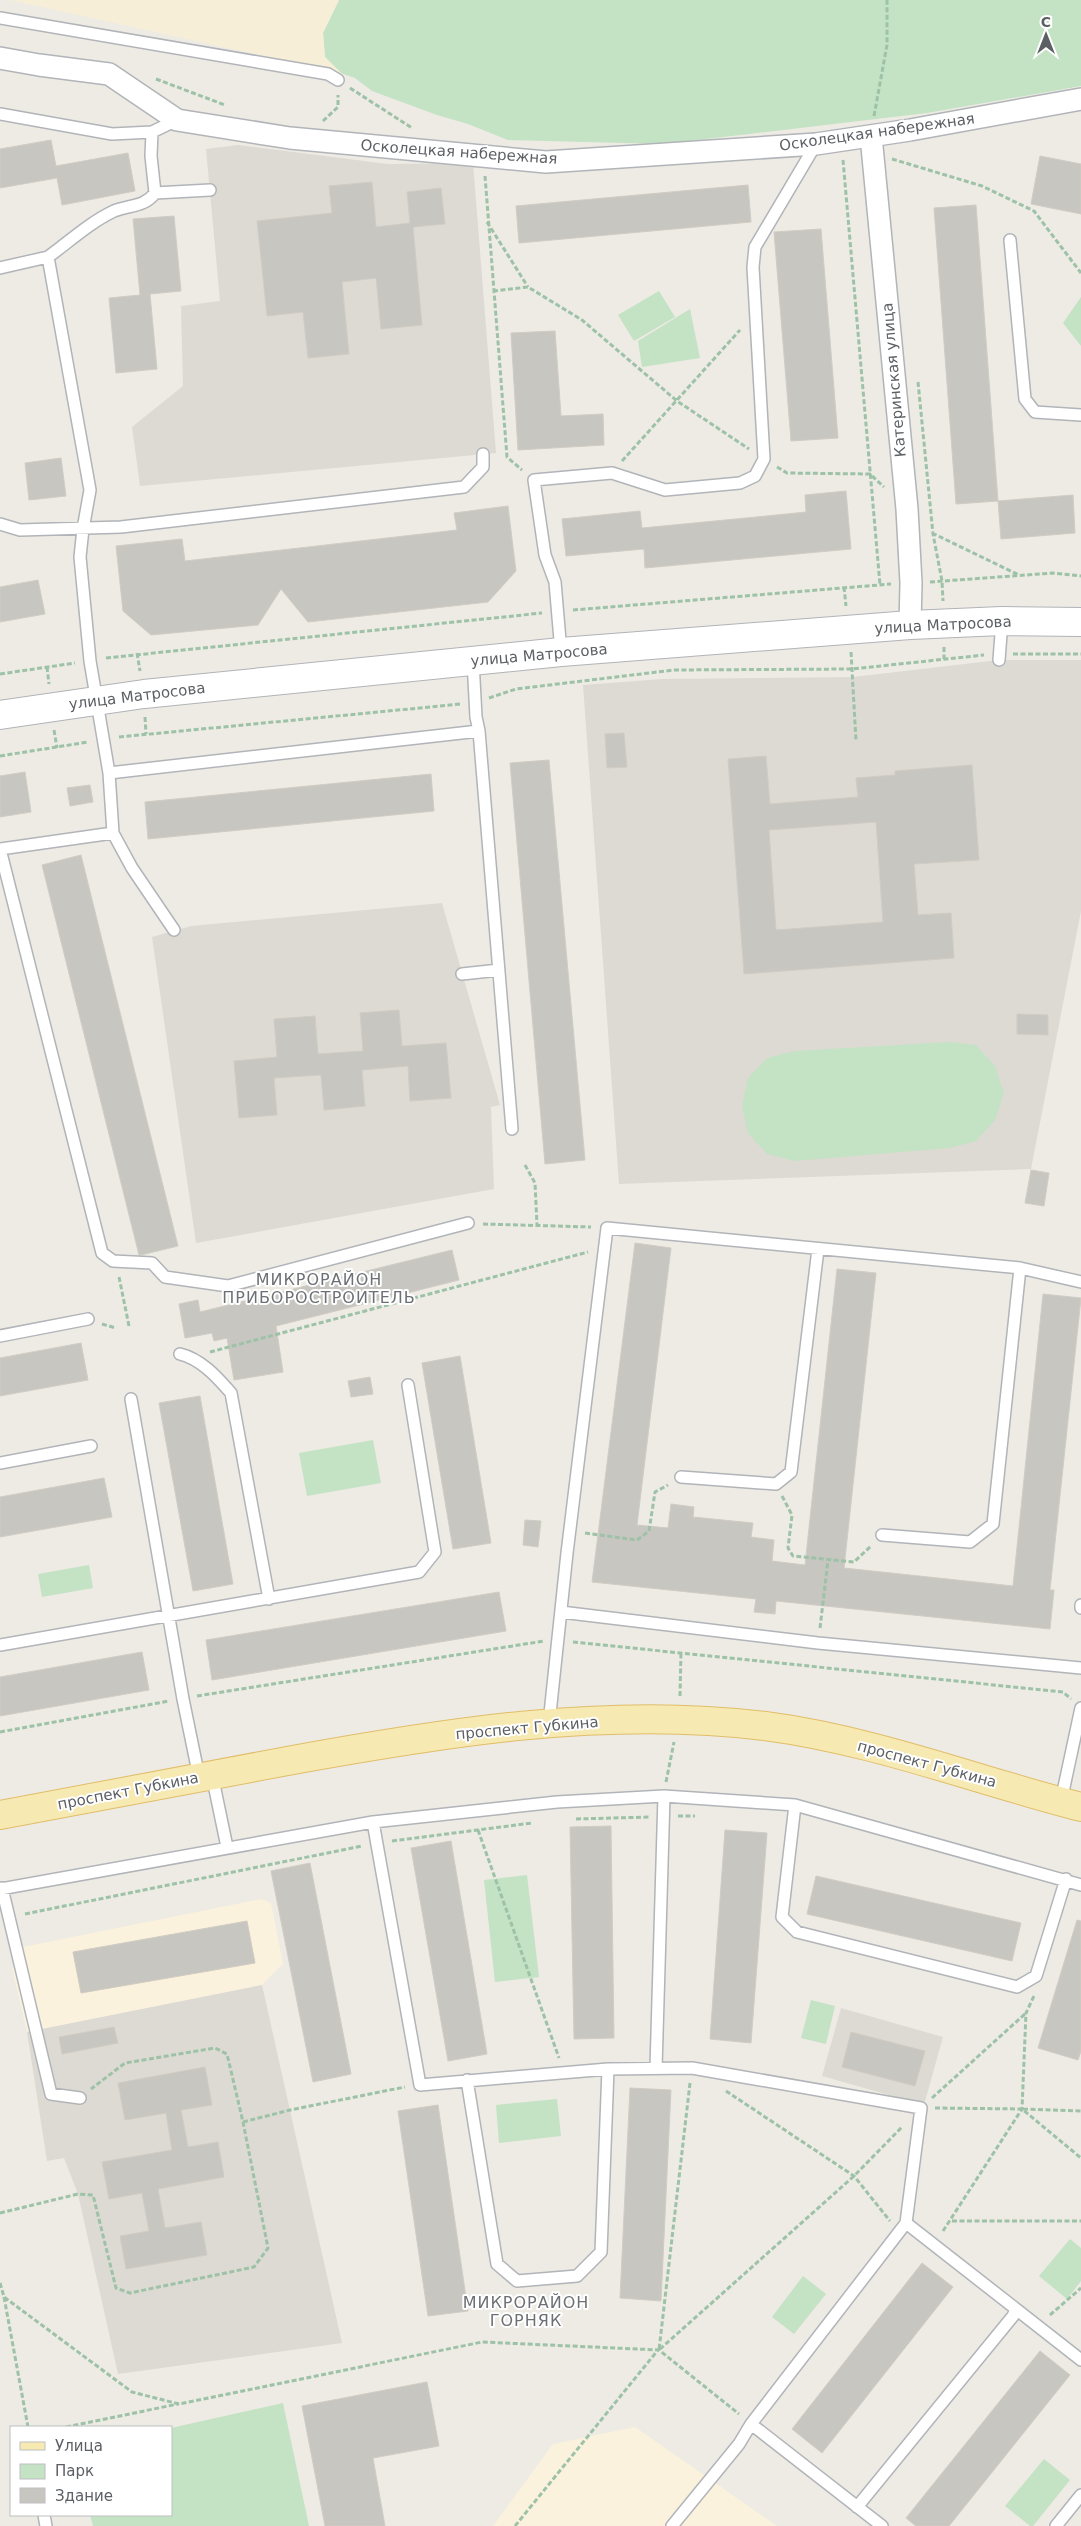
<svg xmlns="http://www.w3.org/2000/svg" width="1081" height="2526" font-family="'DejaVu Sans',sans-serif">
<style>
.commercial{fill:#faf2dc}
.education{fill:#dddad3}
.green{fill:#c4e2c4}
.sand{fill:#f6eed6}
.building{fill:#c8c6c1;stroke:#d1ccc3;fill-rule:evenodd}
.lines{fill:none;stroke-linecap:round;stroke-linejoin:round}
.service-casing{stroke:#b1b4b8;stroke-width:14}
.minor-casing{stroke:#b1b4b8;stroke-width:24}
.secondary-casing{stroke:#b1b3b8;stroke-width:30}
.primary-casing{stroke:#e1bd69;stroke-width:30}
.path{stroke:#9dc2a7;stroke-width:3;stroke-dasharray:5 2.5;stroke-linecap:butt}
.service{stroke:#fff;stroke-width:11}
.minor{stroke:#fff;stroke-width:21}
.secondary{stroke:#fff;stroke-width:28}
.primary{stroke:#f6e9b1;stroke-width:28}
.labels{text-anchor:middle;stroke-width:4;stroke-linejoin:round;paint-order:stroke}
.street-label{font-size:15px;fill:#5c5f63;stroke:#fff}
.neighbourhood-label{font-size:16px;letter-spacing:1px;fill:#6d7175;stroke:#fff}
</style>
<rect width="100%" height="100%" fill="#edebe4"/>
<path class="commercial" d="M261 1899 271 1903 283 1964 262 1985 27 2032 12 1968 23 1947Z
M635 2427 777 2526H493L553 2444Z"/>
<path class="education" d="M238 145 388 164 473 163 496 453 140 486 132 427 183 386 181 306 220 301 206 149Z
M999 660H1081V911L1031 1169 619 1184 583 685 662 679 853 677Z
M442 903 500 1105 491 1107 494 1189 196 1243 152 937 191 926Z
M262 1985 342 2343 118 2374 78 2194 64 2158 47 2161 27 2032Z
M841 2008 943 2037 924 2105 822 2076Z"/>
<path class="green" d="M339 0H1081V86L927 113 663 144 508 140 468 124 437 115 372 91 355 78 341 73 325 57 323 33Z
M659 291 675 317 634 341 618 315Z
M1081 297V346L1063 323Z
M690 309 700 358 642 367 638 341Z
M950 1042 976 1045 995 1066 1004 1093 995 1120 976 1141 950 1148 795 1161 767 1154 748 1133 742 1106 748 1078 767 1058 795 1051Z
M373 1440 381 1483 307 1496 299 1453Z
M89 1565 93 1588 42 1597 38 1574Z
M527 1875 539 1977 495 1982 484 1880Z
M811 2000 835 2006 826 2044 801 2038Z
M557 2099 561 2136 499 2143 496 2105Z
M1070 2239 1081 2248V2281L1067 2299 1039 2276Z
M803 2276 826 2294 794 2334 772 2317Z
M283 2403 309 2526H93L90 2515H171V2428Z
M1044 2459 1070 2480 1033 2526H1030L1005 2506Z"/>
<path class="sand" d="M10 0H339L323 33 325 57 341 73Z"/>
<path class="building" d="M51 140 56 166 128 153 135 191 62 205 57 178 0 188V149Z
M1040 156 1081 164V214L1031 204Z
M372 182 376 227 410 223 407 192 441 188 445 224 413 227 422 325 381 329 376 278 342 282 349 354 308 358 303 312 267 316 257 221 332 213 329 186Z
M748 185 751 222 519 243 516 206Z
M976 205 998 501 956 504 934 208Z
M174 216 181 291 150 294 157 369 116 373 109 298 140 295 133 219Z
M821 229 838 438 791 441 774 232Z
M555 331 561 416 603 414 604 445 518 450 511 333Z
M61 458 66 496 29 500 25 463Z
M846 491 851 549 645 568 644 549 566 556 562 519 640 511 642 528 746 518 806 512 805 495Z
M1073 495 1075 533 1001 539 998 501Z
M508 506 516 571 488 602 308 622 281 589 258 625 151 635 123 611 116 546 182 539 185 561 457 530 454 513Z
M38 580 45 614 0 622V587Z
M624 733 627 767 607 768 605 734Z
M766 756 770 804 858 797 856 778 895 775V771L972 765 979 860 914 864 918 915 951 913 954 958 744 974 728 759ZM876 822 883 922 776 930 769 830Z
M549 760 585 1160 545 1164 510 763Z
M25 772 31 812 0 817V776Z
M431 774 434 811 148 839 145 802Z
M90 785 93 802 70 806 67 788Z
M81 855 178 1246 141 1255H139L42 865Z
M399 1010 402 1046 446 1043 451 1098 410 1101 408 1066 362 1070 365 1106 324 1110 321 1075 274 1078 277 1115 239 1118 234 1061 277 1057 274 1019 315 1016 318 1054 363 1051 360 1013Z
M1017 1014 1048 1015V1035L1017 1034Z
M1031 1170 1049 1173 1044 1206 1025 1203Z
M635 1243 671 1248 637 1525 668 1528 671 1504 694 1507 693 1517 753 1523 751 1537 774 1540 772 1561 805 1565 837 1269 876 1273 844 1568 1013 1586 1043 1294 1081 1298 1050 1590H1054L1050 1629 776 1601 775 1614 754 1612 756 1599 592 1582Z
M452 1250 459 1280 276 1326 283 1372 234 1380 227 1338 214 1341 212 1333 185 1338 179 1304 198 1300 200 1312Z
M81 1343 88 1380 0 1396V1358Z
M460 1356 491 1543 453 1549 422 1363Z
M370 1377 373 1394 351 1397 348 1381Z
M200 1396 233 1584 193 1591 159 1403Z
M104 1478 112 1517 0 1537V1497Z
M525 1520 541 1521 538 1547 523 1545Z
M499 1592 506 1631 212 1680 206 1640Z
M142 1652 149 1690 0 1716V1677Z
M611 1826 614 2038 574 2039 570 1827Z
M725 1830 767 1833 751 2043 710 2039Z
M451 1841 487 2054 448 2061 411 1848Z
M310 1863 351 2074 313 2082 271 1871Z
M816 1876 1021 1923 1012 1961 807 1914Z
M1077 1920 1081 1921V2051L1078 2060 1038 2048Z
M247 1921 255 1963 81 1993 73 1952Z
M114 2027 118 2043 62 2054 59 2037Z
M851 2032 925 2051 915 2086 842 2067Z
M205 2067 212 2105 181 2110 188 2147 218 2142 224 2177 158 2189 165 2228 201 2222 207 2255 126 2269 120 2236 149 2231 142 2193 109 2199 102 2162 172 2150 166 2113 125 2120 118 2083Z
M630 2088 671 2090 661 2301 620 2298Z
M438 2105 468 2311 428 2316 398 2111Z
M922 2263 953 2287 822 2453 792 2429Z
M1040 2351 1070 2375 949 2526H916L906 2518Z
M427 2382 439 2446 373 2458 385 2526H325L302 2406Z"/>
<g class="lines">
<defs>
<path id="service" d="M0 18 328 74 338 80
M0 114 112 134 152 132 177 120
M152 132 151 156 155 193C145 207 129 205 114 211 89 223 70 241 48 257L90 490 83 529 80 557 90 661 109 773 113 833 132 868 174 930
M155 193 210 190
M1010 240 1025 399 1035 412 1081 415
M0 268 48 257
M0 524 20 530 121 527 464 487 483 467V454
M561 652 555 582 545 555 534 480 612 473 665 490 740 483 755 476 764 459 753 267 755 247 816 144
M999 660 1002 621
M473 661 476 717 479 731 512 1129
M109 773 479 731
M0 849 102 1253 113 1261 152 1263 165 1277 228 1286 468 1223
M0 849 113 833
M462 974 499 970
M0 1336 88 1319
M180 1354C201 1359 217 1377 231 1393L269 1599
M131 1399 183 1699 199 1777
M0 1463 91 1446
M681 1477 776 1484 791 1472 818 1249
M882 1535 970 1542 993 1524 1020 1268
M1081 1605V1608
M561 1612 818 1643 1081 1668
M0 1645 419 1572 435 1552 408 1385
M549 1723 567 1553 607 1228 1020 1268 1081 1282
M212 1775 227 1847
M1061 1801 1081 1708
M795 1805 782 1917 797 1932 1017 1987 1036 1976 1066 1879
M373 1822 420 2085 608 2069 692 2068 921 2108 906 2223 751 2424 882 2526
M2 1888 51 2094 80 2098
M0 1889 373 1822 557 1802 664 1796 795 1805 1081 1885
M656 2068 664 1796
M467 2080 497 2264 517 2281 577 2276 601 2252 608 2069
M1016 2309 1081 2360
M857 2507 1013 2316 1016 2309 906 2223
M44 2515 46 2526
M672 2526 739 2444 751 2424
M1056 2526 1081 2495"/>
<path id="minor" d="M0 58 39 65 109 74 177 120 290 138 546 162 816 144 910 130 1081 99
M871 136 907 509 911 583 910 625"/>
<path id="secondary" d="M0 715 144 694 561 652 910 625 1002 621 1081 622"/>
<path id="primary" d="M0 1815C94 1797 188 1779 282 1762 440 1733 605 1706 765 1726 873 1740 976 1780 1081 1807"/>
</defs>
<use href="#service" class="service-casing"/>
<use href="#minor" class="minor-casing"/>
<use href="#secondary" class="secondary-casing"/>
<use href="#primary" class="primary-casing"/>
<path class="path" d="M156 79 225 105
M350 88 412 128
M874 116 887 45V0
M323 121 338 107V95
M892 159 982 186 1034 211 1081 273
M843 160 880 585
M485 176 507 457 522 470
M487 222 528 287
M493 291 528 287 582 320 677 401 749 449
M918 382 933 534 942 581 943 601
M622 461 740 330
M777 467 787 473 870 474 884 487
M932 533 1019 575
M930 582 1053 573 1081 576
M844 587 846 606
M573 610 891 584
M944 647V659
M851 652 856 741
M137 653 140 671
M1013 654H1081
M106 658 542 613
M47 667 49 684
M0 674 75 663
M489 698 516 689 674 670 852 669 984 655
M145 717 146 734
M54 730 57 748
M119 737 461 704
M0 756 88 742
M525 1165 535 1183 537 1225
M483 1224 591 1227
M119 1277 129 1326
M102 1324 116 1328
M210 1352 588 1252
M782 1496 792 1515 788 1548 793 1556 854 1562 871 1546
M585 1533 637 1540 649 1531 655 1492 668 1485
M820 1628 828 1560
M573 1642 1063 1692 1071 1699
M197 1696 544 1641
M680 1696 681 1652
M0 1732 169 1701
M666 1782 674 1742
M678 1816H695
M576 1819 650 1817
M478 1830 559 2058
M392 1841 532 1823
M25 1914 362 1846
M690 2083 659 2350 854 2176 902 2127
M726 2091 854 2176 890 2221
M932 2098 1026 2013
M935 2108 1022 2109 1081 2158
M1023 2109 1081 2111
M243 2122 290 2110 405 2087
M0 2213 78 2194 93 2195 116 2288 130 2293 254 2267 268 2248 243 2122 227 2054 215 2048 125 2063 91 2089
M952 2221H1081
M943 2231 1022 2109 1026 2013 1034 1996
M0 2283 4 2297 132 2392 179 2404 482 2342 659 2350 739 2414
M4 2297 28 2427
M1050 2315 1081 2288
M66 2427 178 2404
M515 2526 658 2350"/>
<use href="#service" class="service"/>
<use href="#minor" class="minor"/>
<use href="#secondary" class="secondary"/>
<use href="#primary" class="primary"/>
</g>
<g class="labels">
<g class="street-label">
<text transform="translate(877 132) rotate(-8)" y="5">Осколецкая набережная</text>
<text transform="translate(459 152) rotate(4)" y="5">Осколецкая набережная</text>
<text transform="translate(894 380) rotate(-95)" y="5">Катеринская улица</text>
<text transform="translate(943 625) rotate(-3)" y="5">улица Матросова</text>
<text transform="translate(539 655) rotate(-5)" y="5">улица Матросова</text>
<text transform="translate(137 696) rotate(-7)" y="5">улица Матросова</text>
<text transform="translate(527 1728) rotate(-5)" y="5">проспект Губкина</text>
<text transform="translate(927 1764) rotate(15)" y="5">проспект Губкина</text>
<text transform="translate(128 1791) rotate(-11)" y="5">проспект Губкина</text>
</g>
<g class="neighbourhood-label">
<text x="319" y="1285">МИКРОРАЙОН<tspan x="319" dy="18">ПРИБОРОСТРОИТЕЛЬ</tspan></text>
<text x="526" y="2308">МИКРОРАЙОН<tspan x="526" dy="18">ГОРНЯК</tspan></text>
</g>
</g>
<rect x="10" y="2426" width="162" height="90" fill="#ffffff" stroke="#bebfc1"/>
<rect x="20" y="2442" width="25" height="8" fill="#f6e9b1" stroke="#bebfc1"/>
<text x="55" y="2451" font-size="15" fill="#5c5f63">Улица</text>
<rect x="20" y="2464" width="25" height="15" fill="#c4e2c4" stroke="#bebfc1"/>
<text x="55" y="2476" font-size="15" fill="#5c5f63">Парк</text>
<rect x="20" y="2488" width="25" height="15" fill="#c8c6c1" stroke="#bebfc1"/>
<text x="55" y="2501" font-size="15" fill="#5c5f63">Здание</text>
<g transform="translate(1046 35)" stroke="#ffffff" stroke-width="4" paint-order="stroke">
<path d="M0-4L9 19L0 12L-9 19Z" fill="#5c5f63"/>
<text y="-8" font-size="14" font-weight="bold" text-anchor="middle" fill="#5c5f63">С</text>
</g>
</svg>
